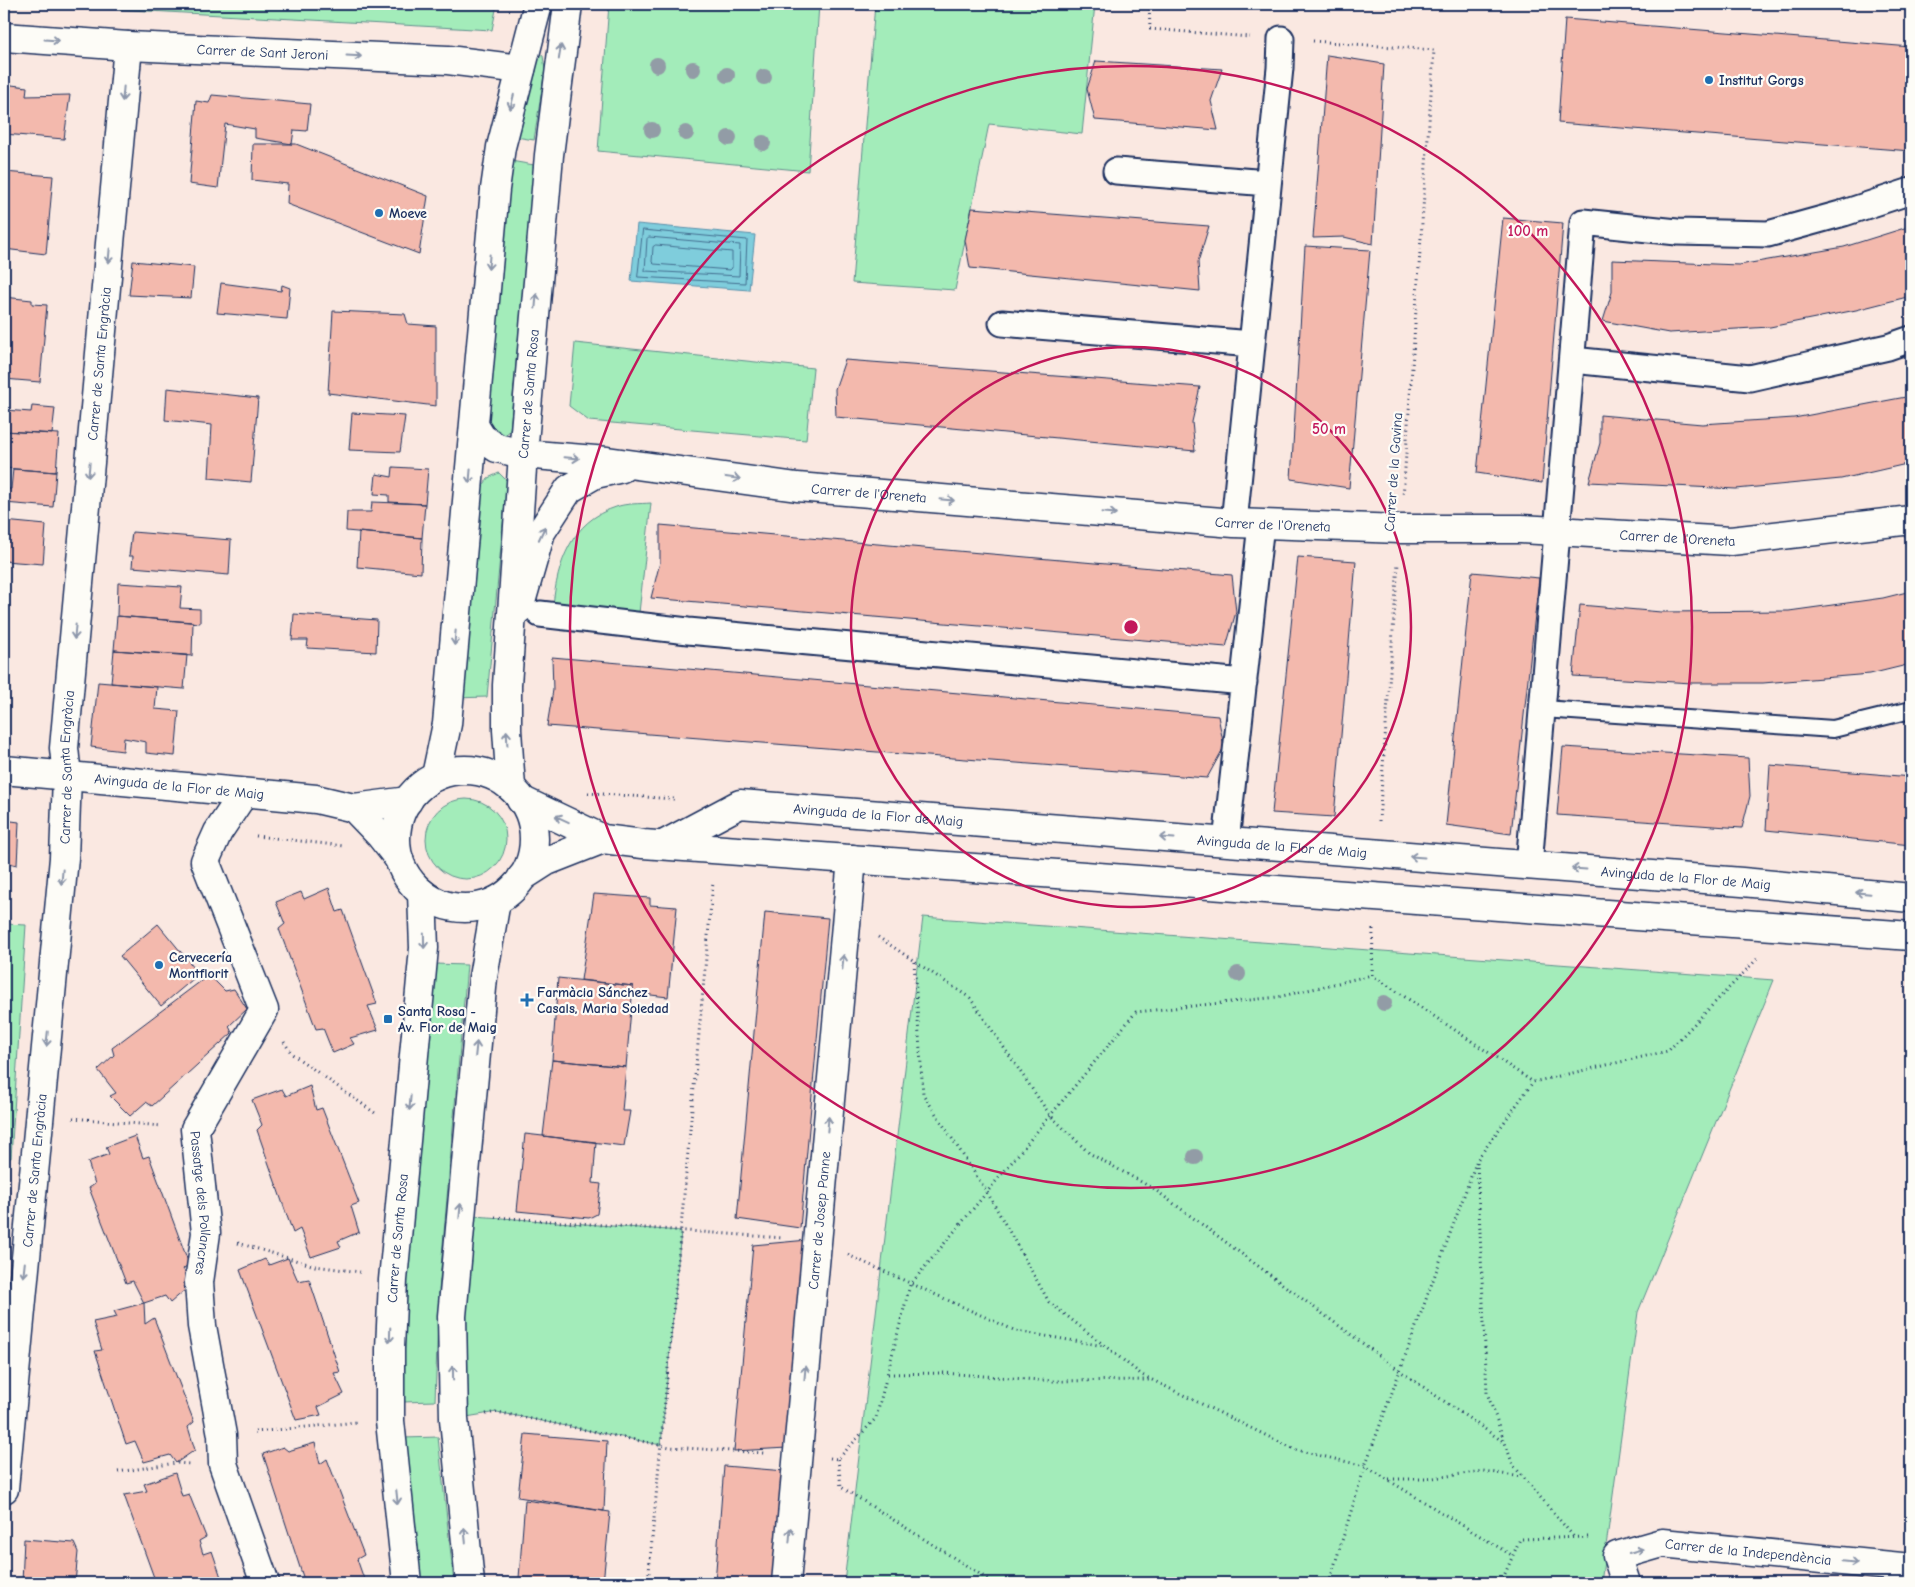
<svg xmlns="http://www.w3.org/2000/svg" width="1915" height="1587" font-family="'Comic Neue',sans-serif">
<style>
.green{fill:#a3ecba;stroke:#5f8e8c}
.water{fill:#7fcddc;stroke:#578eaa}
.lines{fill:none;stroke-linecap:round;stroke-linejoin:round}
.shore{stroke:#436e90;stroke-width:1}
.building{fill:#f3b9ad;stroke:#1b2f5e}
.service-casing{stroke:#1b2f5e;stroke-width:20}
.pedestrian-casing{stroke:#1b2f5e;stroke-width:29}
.minor-casing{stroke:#1b2f5e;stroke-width:31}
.tertiary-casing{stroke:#1b2f5e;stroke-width:31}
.secondary-casing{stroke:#1b2f5e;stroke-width:31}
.path{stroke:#1b2f5e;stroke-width:3;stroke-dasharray:1 4;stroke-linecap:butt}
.service{stroke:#fdfcf7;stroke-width:16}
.pedestrian{stroke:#fdfcf7;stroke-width:25}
.minor{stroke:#fdfcf7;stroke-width:28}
.tertiary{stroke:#fdfcf7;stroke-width:28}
.secondary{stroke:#fdfcf7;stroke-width:28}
.tree{fill:#929ca6}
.oneway{stroke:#8c96aa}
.ring{fill:none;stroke:#c2185b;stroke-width:2.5}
.poi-dot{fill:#1f6fb2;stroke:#fdfcf7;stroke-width:2}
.labels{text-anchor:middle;stroke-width:4.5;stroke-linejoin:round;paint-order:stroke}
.street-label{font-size:14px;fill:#1b2f5e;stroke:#fdfcf7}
.poi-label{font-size:14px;font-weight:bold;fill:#1b2f5e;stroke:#fdfcf7;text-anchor:start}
.centre{fill:#c2185b;stroke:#fdfcf7;stroke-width:2.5}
.ring-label{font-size:15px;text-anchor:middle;font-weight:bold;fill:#c2185b;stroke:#fdfcf7;stroke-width:4.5;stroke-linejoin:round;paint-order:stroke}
</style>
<rect width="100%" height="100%" fill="#fae8e1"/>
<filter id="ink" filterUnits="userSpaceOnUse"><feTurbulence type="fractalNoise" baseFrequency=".02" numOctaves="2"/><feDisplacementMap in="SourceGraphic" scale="10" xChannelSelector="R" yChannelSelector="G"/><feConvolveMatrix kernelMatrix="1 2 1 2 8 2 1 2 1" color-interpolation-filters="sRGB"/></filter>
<g filter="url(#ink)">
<path class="green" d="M22 4H497L492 30Z
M609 4H819L808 171 598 151Z
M875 4H1095L1082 134 989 124 955 290 852 283Z
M536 52 543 56 545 69 534 140 510 136Z
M505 160 534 165 510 431 499 439 490 427 482 400Z
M575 343 813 368 806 440 589 421 569 406Z
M499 473 507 481 487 697 455 698 474 501 488 478Z
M651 503 639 613 553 606C557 564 571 521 616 507 626 503 640 504 651 503Z
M426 839a40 40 0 1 1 80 0a40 40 0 1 1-80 0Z
M923 917 1774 980 1638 1312 1601 1583H844Z
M4 924 26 925 11 1158 4 1159Z
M434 964 467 965 439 1291 435 1401 403 1402 406 1277Z
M460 1215 681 1231 661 1445 497 1412 454 1419Z
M438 1437 454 1583H417L403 1438Z"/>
<path class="water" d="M637 224 755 235 749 290 631 281Z"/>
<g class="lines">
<path class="shore" d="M643 230 747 240 745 283 638 277Z
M649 237 740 245 739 276 645 271 647 239Z
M656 245 732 252V268L730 270 654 264 652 262 653 247Z"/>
</g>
<path class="building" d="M1565 19 1911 47V151L1558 123Z
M1327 55 1384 64 1373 244 1344 237 1313 238Z
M1096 61 1222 69 1211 101 1218 130 1095 120 1087 89Z
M4 84 27 87 26 96 70 95 64 139 4 134Z
M212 95 310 104 307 131 294 130 292 144 255 138V129L225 124 218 188 189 184 196 101 209 103Z
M253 144H296L428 196 419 254 287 204 288 184 252 180Z
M4 172 53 176 46 254 4 249Z
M972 208 1209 226 1198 262 1200 291 970 268 965 240Z
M1503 218 1563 223 1542 483 1477 473Z
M1911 226V296L1856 310 1770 327 1669 333 1603 321 1612 292V260L1739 265 1844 247Z
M1305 246 1370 250 1349 488 1291 479Z
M133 261 194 267 191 298 129 295Z
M221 283 281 291 282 285 290 288 287 319 217 313Z
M4 297 32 300V304L47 305 40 382 4 379Z
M333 311 405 314 408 324 436 326V406L328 393Z
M845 360 1200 387 1192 422 1195 451 836 417 835 389Z
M167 388 258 398 251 482 209 478 212 425 165 420Z
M1911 396V463L1841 479 1736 489 1589 482 1600 443V415L1702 424 1794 418Z
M32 406 55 408 52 434 4 431V410L31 412Z
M352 413 405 416 400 452 349 450Z
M4 431 59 434 56 472 4 468Z
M393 467 428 469 425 504 389 502V495L374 494 376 474 392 477Z
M13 469 56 472 53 507 4 503V489H11Z
M372 502 425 504 422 538 346 531 347 512H371Z
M4 521 46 525 43 564 4 561Z
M660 525 1232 575 1236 612 1226 647 651 598 660 562Z
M132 532 231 540 229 575 132 567 133 556H129Z
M359 532 422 538 421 573 357 567Z
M1298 557 1356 561 1334 817 1272 813Z
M1472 572 1539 578 1511 834 1446 825Z
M118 583 182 587 180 608 200 609V623L117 616Z
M1911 591V664L1870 674 1763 683H1692L1573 676 1580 605 1661 612 1789 611 1883 598Z
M294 614 377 620 376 652 307 648 308 640H292Z
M117 616 193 622 192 656 114 650Z
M114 650 187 655 184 689 111 683Z
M552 657 1218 716 1224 747 1207 778 547 726 553 690Z
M98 682 157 687 155 709 179 711 175 756 146 753V742L124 738 123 751 91 747Z
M1563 747 1748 758 1750 796 1742 828 1557 815Z
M1770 765 1911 777V845L1766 830Z
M4 820 19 822 17 865 9 863 8 880H4Z
M329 888 337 912 343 910 377 1004 368 1006 378 1030 350 1038 354 1044 333 1053 323 1028 316 1029 279 929 285 924 276 902 301 892 304 899Z
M594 894 650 898V905L677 907 668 997 634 993 633 986 581 980Z
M765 912 828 918 800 1228 737 1219Z
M158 924 199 974 161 1006 120 956Z
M209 975 225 991 234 989 247 1009 229 1026 232 1033 152 1106 146 1102 130 1116 110 1096 116 1093 98 1070 114 1055 112 1048Z
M558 978 633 986 626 1067 552 1060Z
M552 1060 626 1067 622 1111H630L624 1146 543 1136Z
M310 1086 316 1110 322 1108 359 1203 351 1206 359 1232 338 1241 341 1247 311 1257 300 1229 293 1233 257 1130 262 1125 252 1100 282 1089 286 1096Z
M525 1134 596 1142 593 1183 601 1184 597 1214 589 1218 517 1211Z
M135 1136 143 1158 149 1156 189 1264 183 1269 193 1283 170 1303 165 1296 144 1303 133 1281 126 1283 89 1188 95 1184 88 1162 109 1154 106 1147Z
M808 1240 787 1448 734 1451 753 1245Z
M288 1258 298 1281 309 1279 340 1372 334 1373 344 1394 318 1407 321 1415 296 1420 240 1270 265 1259 269 1265Z
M144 1303 145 1324 154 1318 194 1422 188 1427 195 1450 176 1463 170 1455 144 1462 135 1441 126 1444 95 1351 102 1350 93 1322 117 1317 114 1311Z
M525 1434 607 1441 604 1511 518 1497Z
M315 1443 320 1464 327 1459 364 1555 357 1559 365 1582 362 1583H305L263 1454 283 1447 288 1451Z
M724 1466 785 1471 775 1583H715Z
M175 1473 182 1496 189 1494 206 1537 199 1541 203 1554 212 1551 223 1583H156L124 1495 147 1491 144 1484Z
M525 1500 610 1512 603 1583H524L525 1580 519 1578Z
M24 1539 74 1543 78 1552 75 1583H22Z"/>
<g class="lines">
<defs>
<path id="service" d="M1543 709 1833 729 1911 710"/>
<path id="pedestrian" d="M1116 171 1268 183
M1002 323 1252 344
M1572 360 1750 378 1888 347 1911 339
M1234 523 1280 68 1281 39
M540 614 688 631 1244 682
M1226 842 1261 524
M1529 866 1583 222 1677 232 1768 234 1844 213 1911 191"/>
<g id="minor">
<path id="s1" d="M4 37 128 46 448 60 521 69"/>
<path id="s2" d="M475 427 482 438 497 448 523 454 607 461 797 487 1234 523 1400 529H1521L1731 541 1911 520"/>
<path d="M519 609 541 532 569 489 595 474 622 468"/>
<path id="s3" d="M244 793 218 832 205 861 264 1010 195 1129 206 1233 199 1282 202 1326 222 1435 223 1464 265 1583"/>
<path id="s4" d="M663 845 740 804 1742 882 1911 898"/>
<path id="s5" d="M4 1489 64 858 67 776 64 748 128 46"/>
<path id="s6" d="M786 1583 852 859"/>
<path id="s7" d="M1626 1583 1617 1556 1662 1543 1911 1568"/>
</g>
<g id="tertiary">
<path id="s8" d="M4 770 316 799 354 808 408 801"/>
<path d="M521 800 603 839 643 844 1911 936"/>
<path d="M354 808 380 835 399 859"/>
<path d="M522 877 547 861 603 839"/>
</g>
<g id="secondary">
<circle cx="465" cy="839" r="69"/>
<path d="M436 776 447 724 495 189 501 147 538 4"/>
<path id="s9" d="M511 787 507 730V685L523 454 549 155 568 4"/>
<path id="s10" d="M407 1583 390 1421V1349L393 1280 424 948 422 893"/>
<path d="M470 1583 454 1419 452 1316 483 977 496 901"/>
</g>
</defs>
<use href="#service" class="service-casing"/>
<use href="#pedestrian" class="pedestrian-casing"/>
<use href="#minor" class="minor-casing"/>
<use href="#tertiary" class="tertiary-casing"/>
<use href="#secondary" class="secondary-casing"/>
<path class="path" d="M1149 4 1150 29 1250 37
M1313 41 1434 50 1403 497
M588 793 674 799
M1379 821 1398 563
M256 836 344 846
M1373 929 1372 975 1533 1082
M878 937 970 998 1050 1115 1089 1153 1154 1189 1400 1371 1505 1443
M914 962 923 1094 987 1192 1049 1302 1142 1375 1296 1450 1365 1466 1513 1556
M284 1042 292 1054 375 1113
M73 1118 162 1126
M1477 1162 1487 1393 1513 1465 1574 1537
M495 1217 783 1238
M238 1243 315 1266 360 1272
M848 1255 1016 1331 1104 1346
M888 1374 943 1373 1053 1381 1150 1380
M486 1414 497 1412 670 1447 764 1453
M255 1432 358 1422
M830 1458 838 1459 876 1418 910 1285 1136 1012 1278 997 1372 975
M838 1459 841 1487 994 1583
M118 1472 176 1463 190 1464
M1389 1479H1426L1483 1471 1522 1477
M648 1583 713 882
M1329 1583 1365 1466 1477 1160 1533 1082 1668 1051 1757 959
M1501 1583 1520 1539 1589 1537"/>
<use href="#service" class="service"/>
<use href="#pedestrian" class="pedestrian"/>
<use href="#minor" class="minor"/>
<use href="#tertiary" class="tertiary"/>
<use href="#secondary" class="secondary"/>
</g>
<g class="tree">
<circle cx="657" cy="65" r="8"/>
<circle cx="693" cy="69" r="8"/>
<circle cx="727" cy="75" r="8"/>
<circle cx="764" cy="77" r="8"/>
<circle cx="652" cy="130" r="8"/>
<circle cx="686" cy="133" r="8"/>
<circle cx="729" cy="138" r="8"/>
<circle cx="763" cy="143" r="8"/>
<circle cx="1238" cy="974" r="8"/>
<circle cx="1384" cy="1003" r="8"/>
<circle cx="1195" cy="1157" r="8"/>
</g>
<defs><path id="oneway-shaft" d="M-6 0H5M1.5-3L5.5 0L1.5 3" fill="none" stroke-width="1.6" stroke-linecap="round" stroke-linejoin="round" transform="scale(1.25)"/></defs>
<g class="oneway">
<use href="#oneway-shaft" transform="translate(52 40) rotate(4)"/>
<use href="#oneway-shaft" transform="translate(560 52) rotate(-81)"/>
<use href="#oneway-shaft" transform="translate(354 56) rotate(3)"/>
<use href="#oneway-shaft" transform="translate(123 94) rotate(95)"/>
<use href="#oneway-shaft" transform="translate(512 102) rotate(104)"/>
<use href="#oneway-shaft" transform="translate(109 256) rotate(95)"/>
<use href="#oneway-shaft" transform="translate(489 262) rotate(95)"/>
<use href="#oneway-shaft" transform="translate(536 301) rotate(-85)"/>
<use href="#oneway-shaft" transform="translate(572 458) rotate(5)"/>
<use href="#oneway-shaft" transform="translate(89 470) rotate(95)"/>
<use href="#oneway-shaft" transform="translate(470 476) rotate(95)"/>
<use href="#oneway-shaft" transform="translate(733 478) rotate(8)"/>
<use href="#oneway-shaft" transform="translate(947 500) rotate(5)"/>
<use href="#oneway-shaft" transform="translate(1109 513) rotate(5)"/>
<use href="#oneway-shaft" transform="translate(542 533) rotate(-65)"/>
<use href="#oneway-shaft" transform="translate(75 632) rotate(95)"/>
<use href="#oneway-shaft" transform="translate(455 638) rotate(95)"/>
<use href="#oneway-shaft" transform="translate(507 738) rotate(-93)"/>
<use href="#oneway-shaft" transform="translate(562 819) rotate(-155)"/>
<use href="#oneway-shaft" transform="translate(1167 838) rotate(-176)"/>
<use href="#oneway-shaft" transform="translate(1417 857) rotate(-176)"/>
<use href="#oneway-shaft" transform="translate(1579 869) rotate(-176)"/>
<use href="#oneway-shaft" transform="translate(62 877) rotate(95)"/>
<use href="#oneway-shaft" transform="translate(1863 893) rotate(-175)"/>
<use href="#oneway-shaft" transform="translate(424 941) rotate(89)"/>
<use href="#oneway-shaft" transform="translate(843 962) rotate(-85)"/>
<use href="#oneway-shaft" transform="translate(47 1039) rotate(96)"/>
<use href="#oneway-shaft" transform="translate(476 1049) rotate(-84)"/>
<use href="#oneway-shaft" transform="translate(410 1103) rotate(95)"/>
<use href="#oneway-shaft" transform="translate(828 1124) rotate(-85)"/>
<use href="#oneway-shaft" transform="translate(460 1211) rotate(-85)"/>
<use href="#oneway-shaft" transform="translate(24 1270) rotate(96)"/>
<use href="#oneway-shaft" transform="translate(390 1335) rotate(92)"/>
<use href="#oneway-shaft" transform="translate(453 1373) rotate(-91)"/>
<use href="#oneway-shaft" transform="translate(805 1373) rotate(-85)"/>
<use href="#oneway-shaft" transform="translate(397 1497) rotate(84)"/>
<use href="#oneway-shaft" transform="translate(465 1535) rotate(-96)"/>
<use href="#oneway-shaft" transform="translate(790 1535) rotate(-85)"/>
<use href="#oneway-shaft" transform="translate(1636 1551) rotate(-16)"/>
<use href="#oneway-shaft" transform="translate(1850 1562) rotate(6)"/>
</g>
</g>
<g class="ring">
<circle cx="1131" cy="627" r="280"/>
<circle cx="1131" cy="627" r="561"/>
</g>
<g class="poi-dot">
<circle cx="1709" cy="80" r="5"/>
<circle cx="379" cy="213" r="5"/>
<circle cx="159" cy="965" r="5"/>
<path d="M524.5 992.5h5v5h5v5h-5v5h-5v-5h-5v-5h5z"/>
<rect x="383" y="1014" width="10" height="10" rx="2.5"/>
</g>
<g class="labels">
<g class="street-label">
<text dy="5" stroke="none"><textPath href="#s1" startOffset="259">Carrer de Sant Jeroni</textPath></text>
<text dy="5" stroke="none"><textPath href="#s5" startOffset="1130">Carrer de Santa Engràcia</textPath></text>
<text dy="5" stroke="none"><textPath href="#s9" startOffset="394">Carrer de Santa Rosa</textPath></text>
<text transform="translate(1393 472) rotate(-86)" y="5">Carrer de la Gavina</text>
<text dy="5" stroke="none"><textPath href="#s2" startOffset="406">Carrer de l'Oreneta</textPath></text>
<text dy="5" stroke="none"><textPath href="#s2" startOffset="811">Carrer de l'Oreneta</textPath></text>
<text dy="5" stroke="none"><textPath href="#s2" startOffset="1216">Carrer de l'Oreneta</textPath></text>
<text dy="5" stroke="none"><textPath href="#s5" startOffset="725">Carrer de Santa Engràcia</textPath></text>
<text dy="5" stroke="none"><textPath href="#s8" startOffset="176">Avinguda de la Flor de Maig</textPath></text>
<text dy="5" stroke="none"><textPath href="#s4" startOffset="226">Avinguda de la Flor de Maig</textPath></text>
<text dy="5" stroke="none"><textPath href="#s4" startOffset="631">Avinguda de la Flor de Maig</textPath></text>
<text dy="5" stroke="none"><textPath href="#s4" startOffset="1036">Avinguda de la Flor de Maig</textPath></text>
<text dy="5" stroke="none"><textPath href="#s5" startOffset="320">Carrer de Santa Engràcia</textPath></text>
<text dy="5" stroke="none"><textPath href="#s3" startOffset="451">Passatge dels Pollancres</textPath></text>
<text dy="5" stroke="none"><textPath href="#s6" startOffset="364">Carrer de Josep Panne</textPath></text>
<text dy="5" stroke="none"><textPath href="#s10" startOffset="346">Carrer de Santa Rosa</textPath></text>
<text dy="5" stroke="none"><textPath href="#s7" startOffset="162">Carrer de la Independència</textPath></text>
</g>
<g class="poi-label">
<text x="1719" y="85">Institut Gorgs</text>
<text x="389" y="218">Moeve</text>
<text x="169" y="962">Cervecería<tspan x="169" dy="16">Montflorit</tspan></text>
<text x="537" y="997">Farmàcia Sánchez<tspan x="537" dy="16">Casals, Maria Soledad</tspan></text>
<text x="398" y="1016">Santa Rosa -<tspan x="398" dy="16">Av. Flor de Maig</tspan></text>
</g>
</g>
<circle cx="1131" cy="627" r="8" class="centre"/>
<g class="ring-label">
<text x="1528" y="236">100 m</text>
<text x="1329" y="434">50 m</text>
</g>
<rect width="1915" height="1587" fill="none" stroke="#fdfcf7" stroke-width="20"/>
<rect x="10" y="10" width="1895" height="1567" fill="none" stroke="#1b2f5e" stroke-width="2" filter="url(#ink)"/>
</svg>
